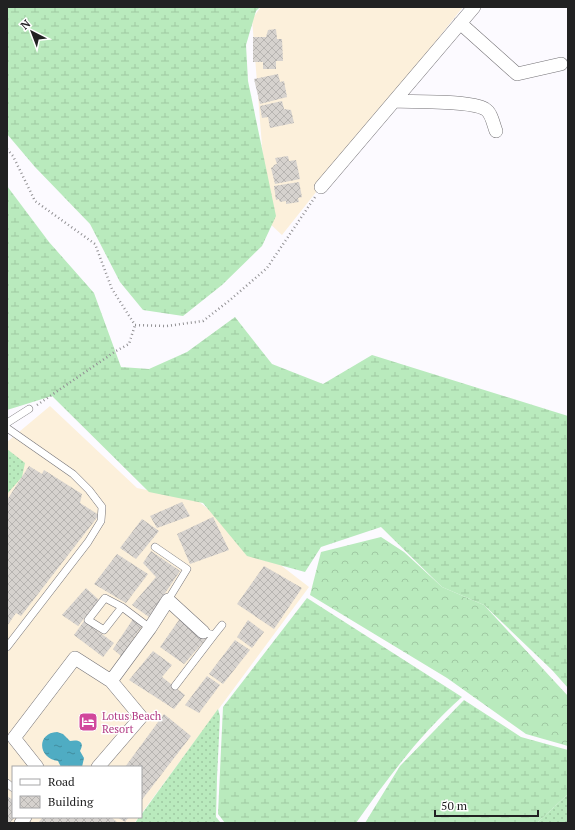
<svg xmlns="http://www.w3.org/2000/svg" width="575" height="830" font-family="'PT Serif',serif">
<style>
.commercial{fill:#fcf0db}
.grass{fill:url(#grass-dots)}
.forest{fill:url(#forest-crowns)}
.wetland{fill:url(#wetland-marsh)}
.water{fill:url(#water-ripples)}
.building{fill:url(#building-cross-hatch)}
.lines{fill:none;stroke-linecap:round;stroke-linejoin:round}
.service-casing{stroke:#747276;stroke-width:8}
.minor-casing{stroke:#747276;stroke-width:14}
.path{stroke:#929194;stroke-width:2.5;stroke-dasharray:1 3;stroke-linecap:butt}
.service{stroke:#fff;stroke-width:7}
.minor{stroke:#fff;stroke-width:13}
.labels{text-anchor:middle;stroke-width:3;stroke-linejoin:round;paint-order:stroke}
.hotel-label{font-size:11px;fill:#b23c85;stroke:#fff;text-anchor:start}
</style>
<defs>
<pattern id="grass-dots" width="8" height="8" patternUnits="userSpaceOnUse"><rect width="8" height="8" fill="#b9eabd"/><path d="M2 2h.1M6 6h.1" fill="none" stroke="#9fc8a2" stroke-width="1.8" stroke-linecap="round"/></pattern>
<pattern id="forest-crowns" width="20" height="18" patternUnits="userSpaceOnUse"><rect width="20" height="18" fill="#b9eabd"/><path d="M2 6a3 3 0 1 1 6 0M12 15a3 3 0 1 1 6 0" fill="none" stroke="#9fc8a2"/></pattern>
<pattern id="wetland-marsh" width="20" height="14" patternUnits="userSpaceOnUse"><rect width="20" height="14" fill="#b9eabd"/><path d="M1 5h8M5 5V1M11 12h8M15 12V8" fill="none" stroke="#9fc8a2"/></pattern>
<pattern id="water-ripples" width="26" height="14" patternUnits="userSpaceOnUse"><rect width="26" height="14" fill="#4facc3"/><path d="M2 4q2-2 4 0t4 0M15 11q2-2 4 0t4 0" fill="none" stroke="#418c9e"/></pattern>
<pattern id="building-cross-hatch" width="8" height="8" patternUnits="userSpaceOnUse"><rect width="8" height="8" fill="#d6d2ce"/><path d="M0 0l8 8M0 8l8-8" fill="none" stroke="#b7b4b1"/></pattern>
</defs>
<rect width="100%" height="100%" fill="#fcfaff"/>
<path class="commercial" d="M261 7H463L282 235 268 222 252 19Z
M50 406 137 488 198 501 309 587 141 814V767H13V817H139L134 823H7V442Z"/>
<path class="grass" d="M7 449 25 463 22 477 7 494Z
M218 709 220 716 217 778 216 817 221 823H135L139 817H141V815Z
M568 794V823H537Z"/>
<path class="forest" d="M381 537 404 552 442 587 484 605 568 696V746L526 734 447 678 310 595 321 552Z"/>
<path class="wetland" d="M7 7H260L256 11 246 45 248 81 276 216 262 246 222 285 183 316 143 310 120 282 90 224 35 167 7 134Z
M7 186 49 242 94 293 121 367 149 369 187 352 235 317 272 364 323 384 372 355 568 416V688L552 670 484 605 442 587 381 527 321 547 305 572 247 556 203 503 149 492 52 396 7 410Z
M307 598 462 697C420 734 388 778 356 823H225L218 814 223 707Z
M464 700 521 737 568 750V794L537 823H365L400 766Z"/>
<path class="water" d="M57 732 63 734 70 741C79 739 85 742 80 751L84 758 82 767H61L58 761C38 759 36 733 57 732Z"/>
<path class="building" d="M276 29 277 39H282L283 61H276V69H263V62H253V37H266L268 30Z
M278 74 280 82 284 81 287 97 260 104 254 79Z
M282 101 284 109 291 110 294 123 270 128 268 117 262 118 260 106Z
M288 156 289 161 296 160 300 179 275 184 271 168 273 167 274 165 277 164 275 158Z
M299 182 302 197 298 198 299 202 286 204V201L280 202 279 199 276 200 274 186Z
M29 466 42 474 44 470 82 494 80 503 99 515 21 616 16 613 7 626V500Z
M182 502 190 516 157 528 150 516Z
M213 517 229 550 190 564 177 534Z
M142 519 159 531 136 559 120 548Z
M151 551 180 571 149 617 132 605 156 577 143 563Z
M117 554 148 574 126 603 94 584Z
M264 566 302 588 274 629 237 604Z
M86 588 99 600 78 626 62 615Z
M181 617 206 639 184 664 160 647Z
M133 619 142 626 121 656 113 649Z
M248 620 264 632 252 648 237 637Z
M84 621 114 643 103 657 74 635Z
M235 640 250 650 223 684 209 674Z
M153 651 172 665 162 677 185 695 174 709 129 680Z
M207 676 220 685 199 713 185 705Z
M164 714 191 736 141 801V767H125Z
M7 796 13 800V817H15L10 823H7Z
M43 817H111L117 822 38 823Z
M117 817H129L125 822Z"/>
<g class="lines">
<defs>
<path id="service" d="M7 423 29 409
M7 428 73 474 89 490 102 507 101 521 88 542 7 647
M155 547 187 569 168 600
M122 607 104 630 88 620 105 598 122 607 150 628
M214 635 222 625
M175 686 214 635 203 632
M7 783 13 788"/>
<path id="minor" d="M460 23 517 74 561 64
M394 101C413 102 471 100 485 109 492 113 493 124 496 131
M321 187 474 7
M111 681 150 628 168 600 203 632
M37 767 14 738 75 658 111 681 141 717 98 767
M21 823 25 817"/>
</defs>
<use href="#service" class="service-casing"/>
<use href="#minor" class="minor-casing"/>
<path class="path" d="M7 149 13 156 35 201 95 244 112 289 135 325 167 326 203 321 230 300 267 268 315 197
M37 405 116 351 129 344 135 325"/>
<use href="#service" class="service"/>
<use href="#minor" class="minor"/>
</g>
<defs>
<symbol id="hotel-square" viewBox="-11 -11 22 22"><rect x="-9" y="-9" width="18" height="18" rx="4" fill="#d1479c" stroke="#fff"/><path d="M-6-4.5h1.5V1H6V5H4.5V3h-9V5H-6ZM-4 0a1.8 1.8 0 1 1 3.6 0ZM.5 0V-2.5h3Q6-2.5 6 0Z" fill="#fff"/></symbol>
</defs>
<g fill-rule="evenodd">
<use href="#hotel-square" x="77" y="711" width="22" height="22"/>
</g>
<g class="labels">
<g class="hotel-label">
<text x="102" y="720">Lotus Beach<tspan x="102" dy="13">Resort</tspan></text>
</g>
</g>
<rect width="575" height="830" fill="none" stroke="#212122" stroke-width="16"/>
<rect x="12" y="766" width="130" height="52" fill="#ffffff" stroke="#a6a6a7"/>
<rect x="20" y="779" width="20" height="6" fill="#ffffff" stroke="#a6a6a7"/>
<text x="48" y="786" font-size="12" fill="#212122">Road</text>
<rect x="20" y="796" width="20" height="12" fill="url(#building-cross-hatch)" stroke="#a6a6a7"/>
<text x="48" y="806" font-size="12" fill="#212122">Building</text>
<g transform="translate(32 32) rotate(318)" stroke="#ffffff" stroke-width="3" paint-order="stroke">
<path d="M0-3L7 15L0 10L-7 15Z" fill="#212122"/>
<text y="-6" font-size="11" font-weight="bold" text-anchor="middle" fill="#212122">N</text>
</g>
<path d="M435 810v6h103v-6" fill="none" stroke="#212122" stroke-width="2"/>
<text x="441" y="810" font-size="12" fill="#212122" stroke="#ffffff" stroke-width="3" paint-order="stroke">50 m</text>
</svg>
